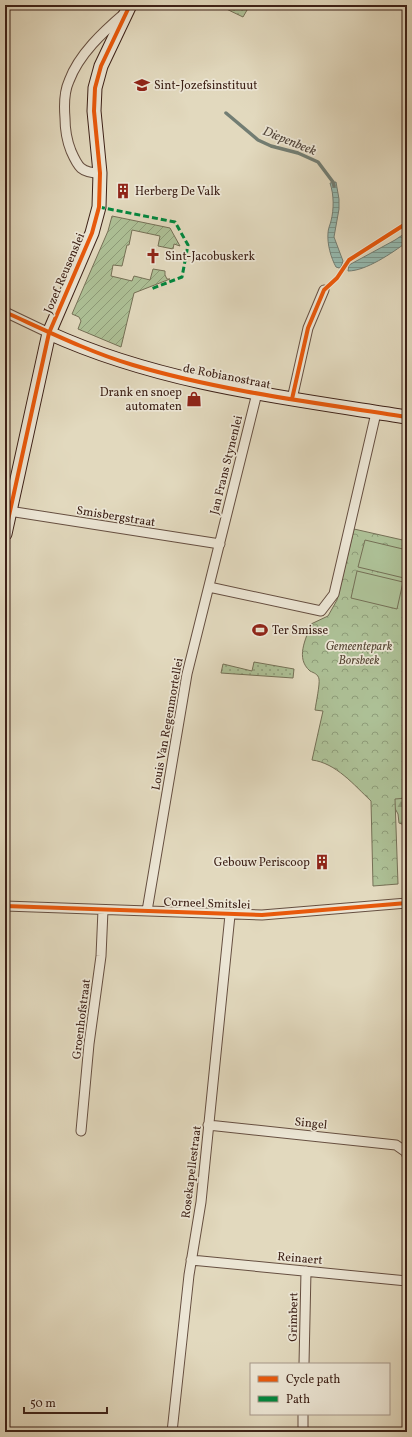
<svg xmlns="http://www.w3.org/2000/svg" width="412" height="1437" font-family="Vollkorn,serif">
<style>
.grass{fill:url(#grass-dots);stroke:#757056}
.forest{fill:url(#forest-firs);stroke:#757056}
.park{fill:url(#park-crowns);stroke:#757056}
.garden{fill:url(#garden-furrows);stroke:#757056}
.pitch{fill:#adc096;stroke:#757056}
.water{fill:url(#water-rules);stroke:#727d73}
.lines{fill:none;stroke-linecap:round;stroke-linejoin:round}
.stream{stroke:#727d73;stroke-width:3.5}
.street-casing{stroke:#664f41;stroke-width:11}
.secondary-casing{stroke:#3d2117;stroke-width:15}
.street{stroke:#ece6d5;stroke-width:9}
.secondary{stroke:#ece6d5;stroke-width:13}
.quiet{stroke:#00873e;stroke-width:3;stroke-dasharray:6 3;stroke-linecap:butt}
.cycleway-casing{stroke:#ece6d5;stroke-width:6}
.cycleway{stroke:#e8590c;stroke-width:4}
.labels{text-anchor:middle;stroke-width:3.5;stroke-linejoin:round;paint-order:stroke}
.poi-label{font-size:12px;fill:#3d2117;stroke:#ece6d5;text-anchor:start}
.street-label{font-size:12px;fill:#3d2117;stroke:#ece6d5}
.park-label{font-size:12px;font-style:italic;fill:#594937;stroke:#ece6d5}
.water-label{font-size:13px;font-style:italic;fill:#53473d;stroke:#ece6d5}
</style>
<defs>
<pattern id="grass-dots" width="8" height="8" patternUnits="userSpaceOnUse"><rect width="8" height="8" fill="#adc096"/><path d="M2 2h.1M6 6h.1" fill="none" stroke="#8e9c79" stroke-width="1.8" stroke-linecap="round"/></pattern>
<pattern id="forest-firs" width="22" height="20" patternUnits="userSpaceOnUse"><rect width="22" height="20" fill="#adc096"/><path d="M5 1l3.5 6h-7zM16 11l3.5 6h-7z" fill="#8e9c79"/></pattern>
<pattern id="park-crowns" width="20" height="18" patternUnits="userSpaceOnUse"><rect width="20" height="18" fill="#adc096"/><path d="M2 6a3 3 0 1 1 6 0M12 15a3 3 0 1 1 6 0" fill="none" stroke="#8e9c79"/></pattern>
<pattern id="garden-furrows" width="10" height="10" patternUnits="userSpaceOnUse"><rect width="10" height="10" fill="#adc096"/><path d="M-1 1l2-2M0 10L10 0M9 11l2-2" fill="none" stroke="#8e9c79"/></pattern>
<pattern id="water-rules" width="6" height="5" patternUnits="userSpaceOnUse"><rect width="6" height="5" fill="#95bab0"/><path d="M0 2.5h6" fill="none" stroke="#7b978e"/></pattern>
</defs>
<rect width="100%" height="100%" fill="#e2d9be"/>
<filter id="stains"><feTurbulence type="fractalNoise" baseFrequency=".005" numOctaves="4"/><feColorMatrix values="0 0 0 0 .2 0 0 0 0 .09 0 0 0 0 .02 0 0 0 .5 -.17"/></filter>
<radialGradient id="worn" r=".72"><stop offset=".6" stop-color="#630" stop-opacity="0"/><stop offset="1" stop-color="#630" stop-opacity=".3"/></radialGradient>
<path class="grass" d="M218 5H250L243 17Z
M254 662 294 669 293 678 221 673 223 664 252 671Z"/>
<path class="forest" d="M407 752V826L399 823 398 814 390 799Z"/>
<path class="park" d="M354 529 407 541V798L395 799 398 884 373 886 371 801C354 785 336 763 312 760L323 711 315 710C316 703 320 684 319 679 318 674 314 673 310 671 295 658 306 639 311 624L328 616 337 600Z"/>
<path class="garden" d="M112 216 170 228 180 246 174 244 173 249 158 246 160 236 132 230 129 245H127L122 266 113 265 111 276 132 281 134 276 150 280 153 269 165 271V275L167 279H170L134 293 121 347 78 329 81 321 79 317 72 314 108 231Z"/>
<path class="pitch" d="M365 540 407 550V567L404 578 358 567Z
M357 571 403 582 397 609 351 598Z"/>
<path class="water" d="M336 182 339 199V209L334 237 343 261 341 267 339 268 336 267C331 258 327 244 328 233 328 229 330 225 331 221 334 209 334 195 330 183Z
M407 232V242C392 253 366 271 348 271L349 265 395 240Z"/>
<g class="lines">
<path class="stream" d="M226 113 258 140 271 146 298 153 318 162 333 182 334 186"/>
<defs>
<path id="street" d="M100 173C81 173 78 167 71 151 67 141 65 129 65 118 64 106 64 92 69 81 79 54 103 32 125 13
M5 312 49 333
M292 399 308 328 324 290
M9 511 220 544
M209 587 321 611 334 594 376 413
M5 906 262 915 407 903
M147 911 187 674 257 393
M208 1125 396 1145 406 1152 407 1155
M81 1131 89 1044 101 956 103 910
M191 1260 407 1281
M304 1364 306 1271
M172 1432 189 1275 201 1202 230 915
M303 1432V1414"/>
<path id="secondary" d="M49 333C161 384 286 398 407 417
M5 534 49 333 92 233 99 207 100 173 94 111 95 88 101 66 130 5"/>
</defs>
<use href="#street" class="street-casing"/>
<use href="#secondary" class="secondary-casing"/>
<use href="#street" class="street"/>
<use href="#secondary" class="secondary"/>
<path class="quiet" d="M99 207 175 222 188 245 182 277 151 289"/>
<defs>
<path id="cycleway" d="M5 312C47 331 89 352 133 365 220 391 317 403 407 417
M292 399 308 328 324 290 337 278 349 260 407 223
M5 534 49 333 92 233 99 207 100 173 94 111 95 88 101 66 130 5
M5 906 262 915 407 903"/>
</defs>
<use href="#cycleway" class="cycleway-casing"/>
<use href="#cycleway" class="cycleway"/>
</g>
<defs>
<symbol id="school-bare" viewBox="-9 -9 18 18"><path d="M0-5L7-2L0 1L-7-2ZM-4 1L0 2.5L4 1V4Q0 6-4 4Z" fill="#8f2418" stroke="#ece6d5" stroke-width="2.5" paint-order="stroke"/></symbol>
<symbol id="building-bare" viewBox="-9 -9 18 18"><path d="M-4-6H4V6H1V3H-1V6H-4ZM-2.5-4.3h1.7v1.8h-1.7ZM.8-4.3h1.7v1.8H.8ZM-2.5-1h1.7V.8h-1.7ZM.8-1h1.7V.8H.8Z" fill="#8f2418" stroke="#ece6d5" stroke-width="2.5" paint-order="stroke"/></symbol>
<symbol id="church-bare" viewBox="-9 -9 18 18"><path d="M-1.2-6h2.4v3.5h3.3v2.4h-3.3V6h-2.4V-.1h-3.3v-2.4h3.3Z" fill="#8f2418" stroke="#ece6d5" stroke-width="2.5" paint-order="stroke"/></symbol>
<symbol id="shop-bare" viewBox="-9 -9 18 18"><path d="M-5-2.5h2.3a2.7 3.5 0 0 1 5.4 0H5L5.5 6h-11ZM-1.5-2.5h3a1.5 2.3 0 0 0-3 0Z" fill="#8f2418" stroke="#ece6d5" stroke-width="2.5" paint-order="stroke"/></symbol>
<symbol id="stadium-bare" viewBox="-9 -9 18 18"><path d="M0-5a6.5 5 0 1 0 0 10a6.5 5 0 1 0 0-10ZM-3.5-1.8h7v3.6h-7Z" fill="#8f2418" stroke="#ece6d5" stroke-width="2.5" paint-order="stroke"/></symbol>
</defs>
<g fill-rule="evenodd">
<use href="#school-bare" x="131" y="74" width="22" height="22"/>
<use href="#building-bare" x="112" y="180" width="22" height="22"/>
<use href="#church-bare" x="142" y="245" width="22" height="22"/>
<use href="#shop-bare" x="183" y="388" width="22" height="22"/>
<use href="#stadium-bare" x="249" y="619" width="22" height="22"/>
<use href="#building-bare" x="311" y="851" width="22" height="22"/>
</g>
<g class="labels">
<g class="poi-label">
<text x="154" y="89">Sint-Jozefsinstituut</text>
<text x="135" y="195">Herberg De Valk</text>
<text x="165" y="260">Sint-Jacobuskerk</text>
<text x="182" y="396" text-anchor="end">Drank en snoep<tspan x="182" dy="14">automaten</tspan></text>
<text x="272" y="634">Ter Smisse</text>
<text x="310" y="866" text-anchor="end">Gebouw Periscoop</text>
</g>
<g class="street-label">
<text transform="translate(64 273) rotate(-67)" y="4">Jozef Reusenslei</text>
<text transform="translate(227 376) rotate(11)" y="4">de Robianostraat</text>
<text transform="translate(226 465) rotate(-76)" y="4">Jan Frans Stynenlei</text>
<text transform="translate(116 516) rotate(9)" y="4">Smisbergstraat</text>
<text transform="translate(167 724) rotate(-80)" y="4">Louis Van Regenmortellei</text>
<text transform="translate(207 903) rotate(2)" y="4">Corneel Smitslei</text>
<text transform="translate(81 1019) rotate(-83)" y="4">Groenhofstraat</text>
<text transform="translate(311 1123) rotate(6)" y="4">Singel</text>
<text transform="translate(191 1172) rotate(-83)" y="4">Rosekapellestraat</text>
<text transform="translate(300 1258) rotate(5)" y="4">Reinaert</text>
<text transform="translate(293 1317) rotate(-89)" y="4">Grimbert</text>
</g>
<g class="park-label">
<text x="359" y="650">Gemeentepark<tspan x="359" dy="14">Borsbeek</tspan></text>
</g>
<g class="water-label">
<text transform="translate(290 140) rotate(22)" y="5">Diepenbeek</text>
</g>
</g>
<rect width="412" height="1437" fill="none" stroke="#e2d9be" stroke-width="20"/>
<rect x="6" y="6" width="400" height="1425" fill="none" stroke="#3d2117" stroke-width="2"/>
<rect x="10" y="10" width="392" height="1417" fill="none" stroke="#3d2117"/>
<rect x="250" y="1363" width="140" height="52" fill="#ece6d5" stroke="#a69789"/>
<rect x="258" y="1376" width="20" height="6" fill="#e8590c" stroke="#a69789"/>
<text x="286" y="1383" font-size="12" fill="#3d2117">Cycle path</text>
<rect x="258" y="1396" width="20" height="6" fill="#00873e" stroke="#a69789"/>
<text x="286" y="1403" font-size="12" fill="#3d2117">Path</text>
<path d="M24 1407v6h83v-6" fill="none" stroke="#3d2117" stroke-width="2"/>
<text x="30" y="1407" font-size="12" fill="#3d2117" stroke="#ece6d5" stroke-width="3" paint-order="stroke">50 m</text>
<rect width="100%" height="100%" filter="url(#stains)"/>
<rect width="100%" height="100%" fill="url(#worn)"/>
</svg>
